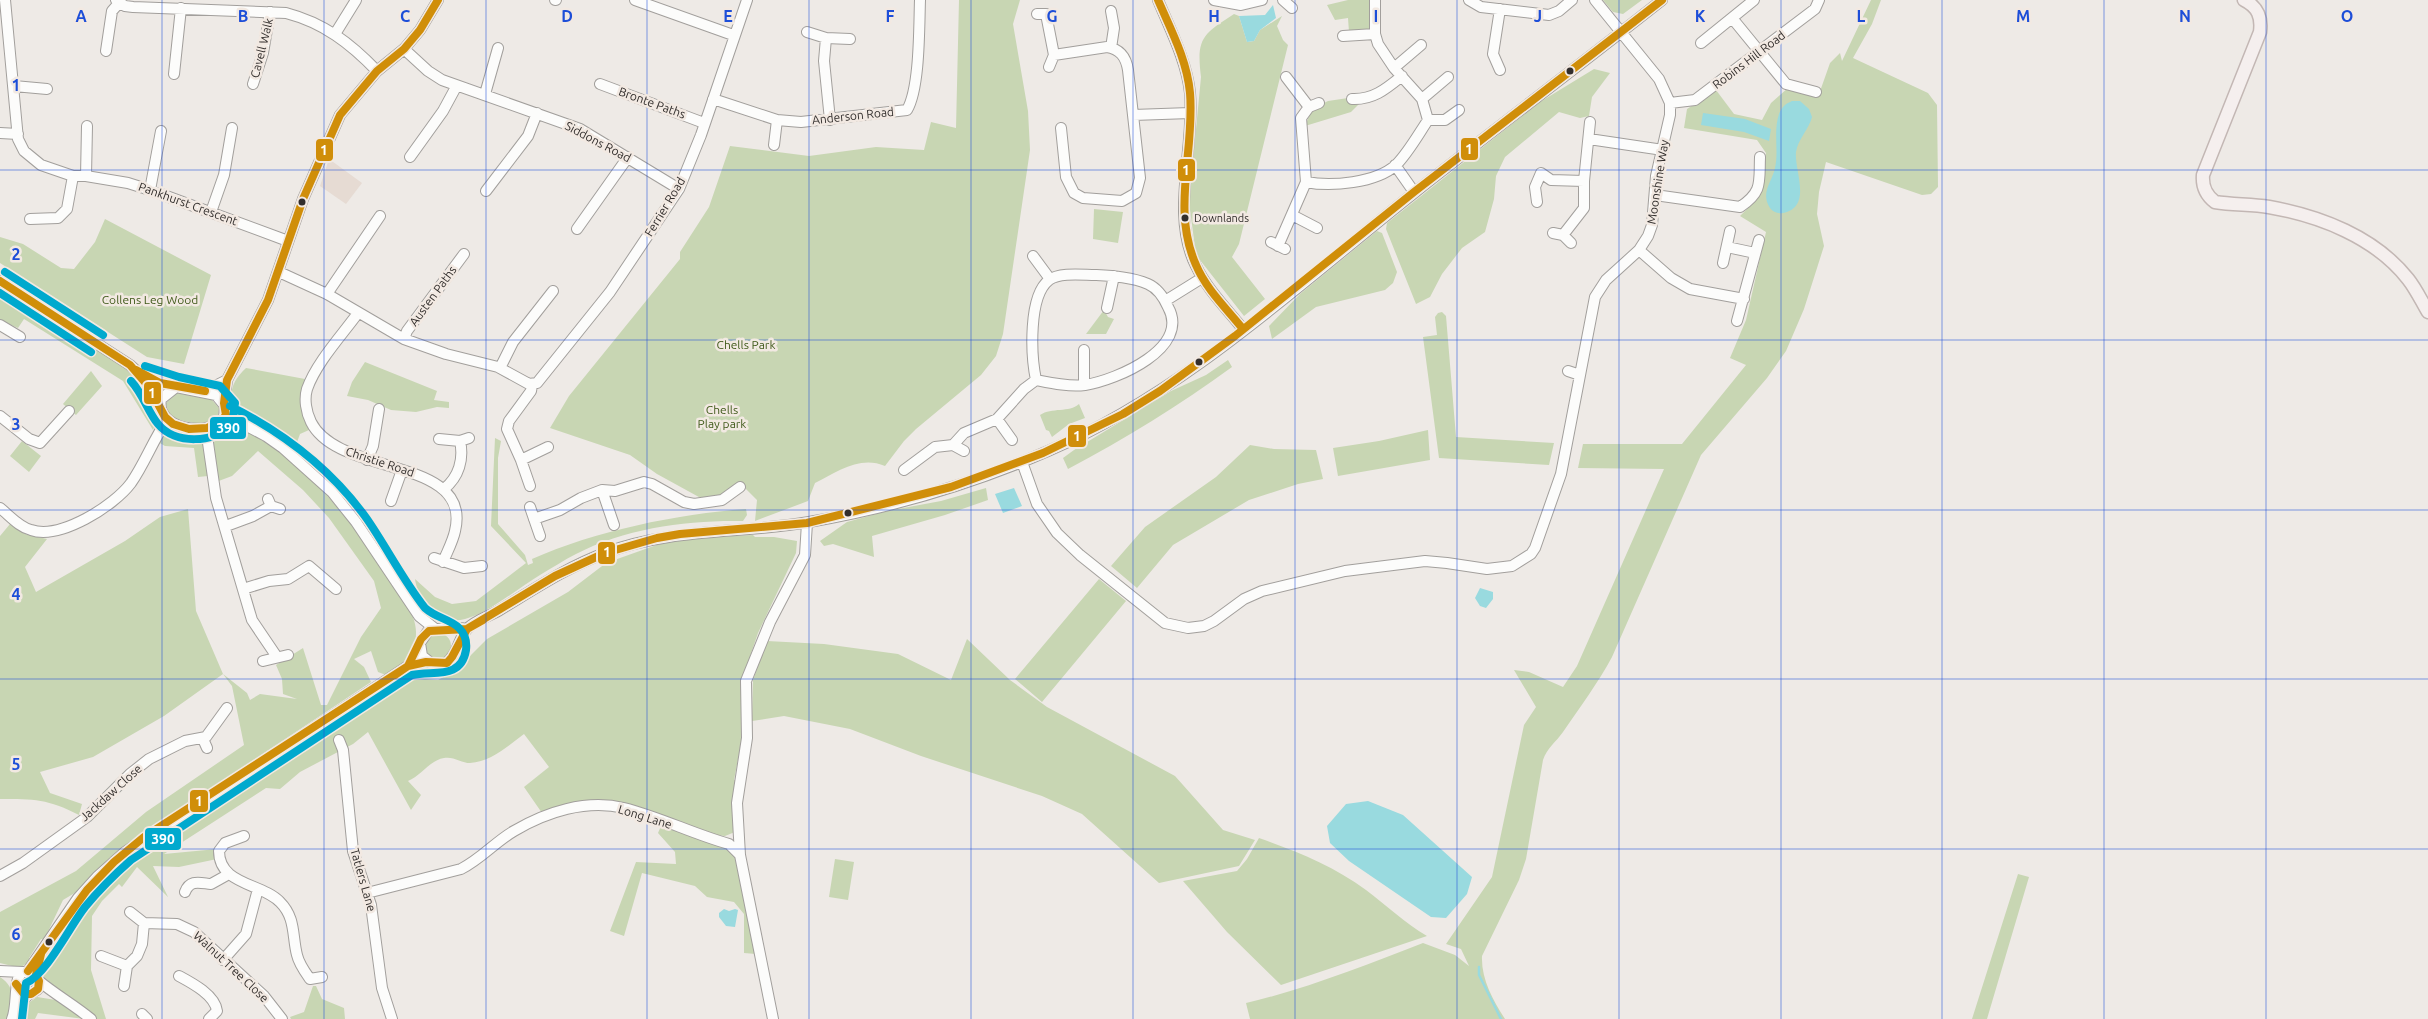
<svg xmlns="http://www.w3.org/2000/svg" width="2428" height="1019" font-family="Ubuntu,sans-serif">
<style>
.built{fill:#e6dbd3}
.green{fill:#c8d6b3}
.water{fill:#99dadf}
.lines{fill:none;stroke-linecap:round;stroke-linejoin:round}
.stream{stroke:#99dadf;stroke-width:2.5}
.minor-casing{stroke:#a29f9c;stroke-width:12}
.major-casing{stroke:#c3b7b4;stroke-width:15}
.minor{stroke:#fcfcfb;stroke-width:10}
.major{stroke:#f5efee;stroke-width:12}
.bus-1-casing{stroke:#f2e9e2;stroke-width:11}
.bus-2-casing{stroke:#f2e9e2;stroke-width:11}
.bus-1{stroke:#d08e09;stroke-width:8}
.bus-2{stroke:#00a9ce;stroke-width:8}
.grid{fill:none;stroke:#1d4ed8;stroke-width:1;stroke-opacity:0.55}
.bus-dot{fill:#322e2c;stroke:#f2e9e2;stroke-width:2}
.labels{text-anchor:middle;stroke-width:5;stroke-linejoin:round;paint-order:stroke}
.bus-label{font-size:11px;fill:#322e2c;stroke:#f2e9e2;text-anchor:start}
.street-label{font-size:12px;fill:#322e2c;stroke:#f2e9e2}
.park-label{font-size:12px;fill:#3f5919;stroke:#f2e9e2}
.grid-label{font-size:16px;text-anchor:middle;font-weight:bold;fill:#1d4ed8;stroke:#f2e9e2;stroke-width:5;stroke-linejoin:round;paint-order:stroke}
.line-badge{stroke:#f2e9e2;stroke-width:2}
.badge-label{font-size:14px;text-anchor:middle;font-weight:bold;fill:#fff}
</style>
<rect width="100%" height="100%" fill="#eeeae6"/>
<path class="built" d="M329 159 362 183 346 204 320 186Z"/>
<path class="green" d="M959 0H1020L1013 24 1028 111 1030 150 1003 334 996 356 981 375 916 429 904 441 885 466C860 455 837 472 815 483L808 501 755 521 757 500 745 488 708 502 657 474 630 455 550 428 569 396 680 259V252L709 207 730 146 809 156 876 147 924 150 931 122 956 128Z
M1348 0H1370V29L1349 32 1348 18 1335 20 1327 5Z
M1603 0H1642L1623 14 1613 12Z
M1871 0H1881L1872 24 1853 58 1928 93 1937 105 1938 187 1931 194 1922 195 1826 162 1819 192 1817 214 1824 246 1804 309 1786 351 1767 378 1701 455 1612 657C1598 683 1580 707 1563 732 1556 742 1547 748 1543 760L1526 859 1519 880 1482 956C1481 979 1493 1000 1505 1019H1250L1246 1003C1306 989 1366 965 1423 943L1455 955 1469 966 1461 949 1446 944 1492 877 1524 725 1536 707 1514 670 1529 672 1563 687 1577 666 1664 469 1578 468 1583 444H1682L1746 365 1730 358 1746 320 1766 232 1740 216 1755 201 1766 153 1757 140 1684 128 1687 109 1716 90 1734 114 1762 120 1771 103 1788 88 1818 97 1830 63 1840 53 1842 61Z
M1234 14 1239 16 1247 42 1254 41 1260 30 1282 16 1277 26 1283 40 1288 45 1239 244 1232 257 1265 299 1244 316 1196 255 1189 202 1201 77C1196 38 1203 34 1234 14Z
M1594 69 1610 73 1592 97 1589 116 1580 118 1559 112 1505 157 1496 176 1494 199 1485 232 1462 248 1442 274 1430 297 1416 304 1386 229 1387 223 1540 102Z
M1348 98 1359 104 1351 112 1305 126 1312 109 1328 101Z
M1094 209 1123 212 1118 243 1093 239Z
M105 219 211 275 184 364 147 357 0 263V237L23 244 61 268 74 269 95 242Z
M1377 231 1382 233 1397 272 1393 283 1385 290 1316 307 1272 339 1269 326 1300 294Z
M0 290H4L125 364C141 379 152 396 158 418L153 430 123 381 24 319 18 328 0 320Z
M1104 310 1108 317 1114 319 1106 334H1086Z
M1442 312 1446 316 1456 437 1554 443 1549 465 1439 458 1423 337 1437 335 1435 317 1438 313Z
M1228 360 1232 367C1180 405 1125 439 1068 469L1063 458 1074 450 1171 391 1206 375Z
M365 362 437 391 434 400 449 402V408L437 407 416 412 391 410 368 400 347 396 352 382Z
M246 368 305 379 303 409 309 430 300 434 296 445 290 447C262 428 205 406 246 368Z
M91 371 102 386 76 415 63 404Z
M177 393 212 400 219 408 218 418 203 425 175 419 169 416 166 403Z
M1079 404 1085 418 1069 424 1052 437 1049 431 1046 430 1040 415C1052 407 1069 413 1079 404Z
M229 426C240 425 251 434 260 439 316 473 353 524 388 577 399 594 417 613 416 634 416 654 402 665 386 675L378 672 371 651 354 659 364 667 371 682 130 842 101 866 78 891 63 900 44 940 41 939 29 958 31 960 20 968 0 963V912L76 871 146 812 244 745 232 686 223 674 164 716 93 757 40 772 50 793 82 804 79 815C48 799 34 799 0 799V536L10 524 25 534 47 539 25 567 36 592 125 541 160 517 188 509 196 611 223 674 247 693 250 700 260 694 297 699 283 694 282 679 276 665 303 648 321 705H327L361 637 381 608 374 581 329 518 303 490 258 451 232 476 216 482C214 463 205 435 229 426Z
M175 428 195 433 203 440 208 476 198 477 194 448 165 446 156 441 160 433Z
M1428 430 1430 460 1338 476 1333 448 1379 441Z
M495 438 501 441 498 458V524L525 555 528 565 533 563 532 559C595 531 677 514 746 509L747 515 743 521C687 520 626 528 576 554 564 560 552 568 540 575 518 588 489 613 465 619 439 626 418 602 415 579L435 597 452 604 476 601 526 563 491 526Z
M22 441 41 456 29 472 10 456Z
M1250 445 1274 449 1316 450 1323 479 1298 484 1249 500 1173 545 1137 588 1111 566 1145 527 1216 477Z
M986 488 988 500 945 515 872 536 874 557 833 544 824 546 820 541 847 522 887 511 941 501Z
M753 535 755 537H774L797 541 796 553 758 633 741 683 742 739 734 780H739L735 832 725 836 715 835 590 801 571 803 542 813 524 787 549 767 524 734C508 746 491 762 470 763 462 763 453 756 444 758 430 760 421 776 408 781L421 795 411 810 368 732 353 744 300 772 280 789 266 788 164 854 217 849V859L179 867 153 866 168 897 137 867 122 887 119 884 102 901 92 916 91 970 106 1019H95L44 978 42 967 54 945 52 943 68 930 101 879 124 858 265 766 271 757 377 695 413 678 438 680 455 671 487 639 568 592 606 563 665 542 690 538Z
M1099 579 1126 601 1042 702 1015 679Z
M425 646a13 13 0 1 1 26 0a13 13 0 1 1-26 0Z
M967 639 1010 680 1047 707 1175 776 1223 830 1255 840 1239 866 1159 883 1082 814 1042 796 921 756 850 729 784 716 752 721 753 680 767 641 824 644 898 654 951 680Z
M661 826 726 848 739 858 756 954 744 953V914L734 902 707 897 695 886 642 873 624 936 610 931 636 862 676 864 675 852 658 833Z
M1259 838C1296 851 1334 866 1366 890 1386 905 1405 923 1427 936L1281 985 1227 932 1183 881 1237 871 1247 859Z
M835 859 854 862 848 900 829 897Z
M2018 874 2029 877 1987 1019H1972Z
M0 977C16 987 14 1003 7 1019H0Z
M313 986H316L322 999 344 1008 345 1019H291L290 1017 304 1012Z
M37 997 56 1000 84 1019 38 1013 35 1019H18L27 1004Z"/>
<path class="water" d="M1273 5 1276 18 1260 30 1254 41 1247 42 1239 16 1265 15Z
M1792 101H1800L1809 109 1812 117C1809 129 1798 139 1796 152 1794 170 1813 207 1783 213 1778 214 1773 212 1770 208 1760 193 1772 182 1775 168 1779 151 1773 132 1779 114 1782 107 1785 104 1792 101Z
M1703 113 1745 119 1771 129 1769 141 1744 132 1701 125Z
M1014 488 1022 506 1003 513 995 494Z
M1480 588 1493 592V599L1486 608 1480 606 1475 598Z
M1368 801 1403 815 1472 877 1467 894 1446 918 1431 917 1349 861 1330 843 1327 826 1346 804Z
M724 909 729 911 735 909 738 910 735 927 726 926 719 917V913Z"/>
<g class="lines">
<path class="stream" d="M1479 967V975L1501 1019"/>
<defs>
<path id="minor" d="M5 0 18 139 24 151 41 165 73 176H86L128 183 150 190 288 241
M116 0 125 6 133 7 286 13C324 23 350 43 377 71
M555 0H556
M635 0 733 35
M1158 0C1170 29 1187 62 1190 93 1195 148 1170 215 1196 266 1207 289 1227 309 1243 329
M1214 0 1241 5 1262 0
M1283 0 1292 8
M1469 0 1481 7 1549 15 1559 11 1572 0
M1500 9 1493 54 1500 70
M1111 11 1114 28 1111 48
M1037 14H1046L1054 55
M1732 18 1786 84 1816 92
M807 32 826 38 850 39
M335 34 356 0
M1343 36 1375 34
M826 38 824 61 830 120
M1701 43 1754 0
M404 49 428 71 442 80 580 129 679 189
M106 51 112 11 119 3
M1049 67 1054 55 1107 47C1120 49 1126 57 1128 70L1140 178 1136 193 1122 201 1083 198 1074 193 1066 177 1061 128
M1394 68 1421 45
M174 74 181 8
M1286 77 1309 107
M253 84 263 53 270 12
M600 84 704 123
M14 86 47 89
M485 94 498 48
M713 99 777 120 801 122 907 110C920 88 919 27 920 0
M1352 99C1373 100 1386 89 1402 76
M1422 99 1448 77
M1670 103 1695 100 1815 9 1819 0
M1133 115 1190 113
M1428 120H1445L1459 110
M0 133 18 134
M1589 139 1663 150
M774 145 777 120
M410 157 443 111 456 87
M1395 165 1414 192
M86 176 87 126
M1306 182C1331 187 1376 183 1396 165 1408 153 1418 135 1428 120L1422 99 1394 68 1378 44 1375 34V0
M150 190 161 131
M486 191 528 136 537 113
M1655 195 1740 207C1763 192 1759 182 1760 157
M1537 202 1535 187 1541 173 1551 180 1584 181
M211 212 224 175 232 128
M1292 215 1317 228
M30 219 58 218 67 209 73 176
M577 229 628 157
M1553 233 1563 235 1571 243
M1563 235 1584 208V181L1590 122
M1271 242 1285 249
M1278 246 1306 182 1301 118 1309 107 1319 103
M1727 247 1755 253
M1639 250 1671 278 1690 289 1744 299
M1033 256 1050 279
M1723 263 1730 231
M279 272 327 294 404 339 446 354 498 367 529 384 537 383 610 292 679 189 701 135 747 0
M1095 275C1112 276 1132 277 1148 284 1157 288 1164 298 1168 307 1191 348 1117 380 1085 385 1069 387 1051 383 1036 380 1031 356 1028 296 1049 280 1060 272 1083 275 1095 275Z
M0 281 130 365 142 376 160 404
M327 294 380 216
M1165 301 1202 278
M1107 308 1114 276
M358 313C342 335 316 363 307 389 304 399 306 412 311 422 338 477 473 456 455 531 453 541 447 552 443 562
M1737 321 1759 240
M0 325 20 337
M404 339 407 331 464 254
M500 368 513 342 553 291
M1568 371 1580 375
M142 376 176 387 216 395 225 406 224 419C208 437 155 430 161 399L176 387
M1084 385V350
M205 391 227 380
M224 403 227 380 268 300 303 199 340 115 377 71 404 49 420 30 438 0
M226 415 266 436 283 448 332 492 356 522 419 616 434 628
M0 416 29 439 40 443 69 411
M997 419 1012 440
M206 429 216 498 252 620 277 657
M439 439 460 441
M953 445 964 451
M367 460 373 446 379 409
M521 460 548 447
M1022 462 1037 504 1057 533 1080 555 1165 623 1188 628 1204 626 1214 621 1244 599 1262 591 1345 571 1425 561 1447 563 1487 569 1512 566 1531 554 1535 548 1561 474 1595 297 1606 280 1639 250 1648 236 1652 225 1656 176 1670 115V103L1659 79 1595 0
M904 470 935 447 953 445 964 433 997 419 1024 389 1036 380
M530 486 521 460 507 429 509 421 531 391 532 385
M444 489C459 477 464 459 460 441L469 438
M602 490 614 525
M268 499 271 506 280 509
M391 501 402 470
M530 507 540 536
M0 508C10 516 19 527 31 530 60 540 114 506 131 483 145 463 153 440 167 420
M534 519 560 510 581 498 602 490 615 491 644 482 652 484 684 502 694 504 722 500 740 487
M226 526 253 516 271 506
M434 558 464 568 482 566
M243 589 269 581 288 579 309 566 336 589
M467 629C460 627 434 628 428 631L420 643 422 656 432 664H445C458 655 458 639 467 629 474 621 489 616 498 611 533 590 567 567 605 553 671 528 740 534 809 522 890 508 972 484 1048 451 1185 392 1298 285 1414 193 1496 128 1580 65 1662 0
M263 661 288 655
M203 739 207 748
M339 740 343 750 353 851 371 905 382 988 392 1019
M244 836 225 843 219 851C219 885 262 883 280 902 296 918 292 936 297 955 299 964 305 972 310 979
M740 855 737 803 747 738 746 681 770 622 805 555 807 523
M0 876 23 863 87 817 130 774 149 759 185 741 206 737 227 708
M185 892C190 879 200 883 211 884L229 874
M367 893 461 869C481 859 495 842 514 831 546 812 586 799 624 808 660 817 693 834 729 844L740 855 773 1019
M130 912 144 923 177 924 194 932 264 996 282 1019
M101 956 127 966
M223 960 246 934 258 889
M0 971 22 972
M28 971 78 898 97 877 125 852 408 666 428 662
M179 976C192 983 215 995 217 1011L209 1019
M310 979 322 977
M39 981C56 995 74 1005 91 1019
M124 986 127 966 137 956 142 944 144 923
M142 1014 147 1019
M12 1019C18 1005 13 980 22 972H33L39 981 38 989 28 995 16 1008"/>
<path id="major" d="M2244 0C2258 7 2262 17 2260 32L2203 175C2202 187 2206 195 2215 202 2233 205 2251 204 2269 207 2320 216 2375 237 2408 279 2416 289 2422 302 2428 312"/>
</defs>
<use href="#minor" class="minor-casing"/>
<use href="#major" class="major-casing"/>
<use href="#minor" class="minor"/>
<use href="#major" class="major"/>
<defs>
<path id="bus-1" d="M1158 0C1171 30 1187 60 1190 93 1195 151 1171 209 1196 265 1206 289 1227 309 1243 329
M0 281 130 365 149 387 165 417 173 424 189 429 207 428 221 421 226 415 224 403 227 380 268 300 303 199 340 115 377 71 404 49 420 30 438 0
M136 370 160 383 205 391
M395 675 408 666 421 639 429 631 467 629 483 620
M28 971 87 890 114 862 144 837 408 666 426 662 447 663 452 657 467 629 555 576 605 553 657 538 680 534 807 523 951 487 1043 453 1123 414 1160 391 1235 336 1414 192 1662 0
M16 984 24 994H31L38 989 39 981 36 975 41 954"/>
<path id="bus-2" d="M5 272 103 335
M0 293 91 352
M131 381C143 394 148 412 158 424 175 445 214 443 232 425L235 403 220 386 179 377 145 366
M22 1019 26 983C46 975 70 926 85 907 99 890 114 875 131 860L412 675C433 670 461 680 466 650 467 642 465 634 459 628 450 619 436 618 425 608 403 580 387 548 367 519 332 470 284 433 230 406"/>
</defs>
<use href="#bus-1" class="bus-1-casing"/>
<use href="#bus-2" class="bus-2-casing"/>
<use href="#bus-1" class="bus-1"/>
<use href="#bus-2" class="bus-2"/>
</g>
<path class="grid" d="M162 0V1019M324 0V1019M486 0V1019M647 0V1019M809 0V1019M971 0V1019M1133 0V1019M1295 0V1019M1457 0V1019M1619 0V1019M1781 0V1019M1942 0V1019M2104 0V1019M2266 0V1019M0 170H2428M0 340H2428M0 510H2428M0 679H2428M0 849H2428"/>
<g class="bus-dot">
<circle cx="1570" cy="71" r="4.5"/>
<circle cx="302" cy="202" r="4.5"/>
<circle cx="1185" cy="218" r="4.5"/>
<circle cx="1199" cy="362" r="4.5"/>
<circle cx="848" cy="513" r="4.5"/>
<circle cx="49" cy="942" r="4.5"/>
</g>
<g class="labels">
<g class="bus-label">
<text x="1194" y="222">Downlands</text>
</g>
<g class="street-label">
<text transform="translate(262 48) rotate(-76)" y="4">Cavell Walk</text>
<text transform="translate(1749 60) rotate(-37)" y="4">Robins Hill Road</text>
<text transform="translate(652 103) rotate(20)" y="4">Bronte Paths</text>
<text transform="translate(853 116) rotate(-6)" y="4">Anderson Road</text>
<text transform="translate(598 142) rotate(28)" y="4">Siddons Road</text>
<text transform="translate(1658 182) rotate(-81)" y="4">Moonshine Way</text>
<text transform="translate(188 204) rotate(20)" y="4">Pankhurst Crescent</text>
<text transform="translate(665 207) rotate(-59)" y="4">Ferrier Road</text>
<text transform="translate(433 296) rotate(-54)" y="4">Austen Paths</text>
<text transform="translate(380 462) rotate(18)" y="4">Christie Road</text>
<text transform="translate(111 793) rotate(-42)" y="4">Jackdaw Close</text>
<text transform="translate(645 817) rotate(17)" y="4">Long Lane</text>
<text transform="translate(363 880) rotate(74)" y="4">Tatlers Lane</text>
<text transform="translate(231 967) rotate(43)" y="4">Walnut Tree Close</text>
</g>
<g class="park-label">
<text x="150" y="304">Collens Leg Wood</text>
<text x="746" y="349">Chells Park</text>
<text x="722" y="414">Chells<tspan x="722" dy="14">Play park</tspan></text>
</g>
</g>
<g class="grid-label">
<text x="81" y="22">A</text>
<text x="243" y="22">B</text>
<text x="405" y="22">C</text>
<text x="567" y="22">D</text>
<text x="728" y="22">E</text>
<text x="890" y="22">F</text>
<text x="1052" y="22">G</text>
<text x="1214" y="22">H</text>
<text x="1376" y="22">I</text>
<text x="1538" y="22">J</text>
<text x="1700" y="22">K</text>
<text x="1861" y="22">L</text>
<text x="2023" y="22">M</text>
<text x="2185" y="22">N</text>
<text x="2347" y="22">O</text>
<text x="16" y="91">1</text>
<text x="16" y="260">2</text>
<text x="16" y="430">3</text>
<text x="16" y="600">4</text>
<text x="16" y="770">5</text>
<text x="16" y="940">6</text>
</g>
<g class="line-badge">
<rect x="1460" y="137" width="19" height="24" rx="5" fill="#d08e09"/>
<rect x="315" y="138" width="19" height="24" rx="5" fill="#d08e09"/>
<rect x="1177" y="158" width="19" height="24" rx="5" fill="#d08e09"/>
<rect x="143" y="381" width="19" height="24" rx="5" fill="#d08e09"/>
<rect x="209" y="416" width="38" height="24" rx="5" fill="#00a9ce"/>
<rect x="1067" y="424" width="20" height="24" rx="5" fill="#d08e09"/>
<rect x="597" y="541" width="19" height="24" rx="5" fill="#d08e09"/>
<rect x="189" y="789" width="20" height="24" rx="5" fill="#d08e09"/>
<rect x="144" y="827" width="38" height="24" rx="5" fill="#00a9ce"/>
</g>
<g class="badge-label">
<text x="1469" y="154">1</text>
<text x="324" y="155">1</text>
<text x="1186" y="175">1</text>
<text x="152" y="398">1</text>
<text x="228" y="433">390</text>
<text x="1077" y="441">1</text>
<text x="607" y="557">1</text>
<text x="199" y="806">1</text>
<text x="163" y="844">390</text>
</g>
</svg>
